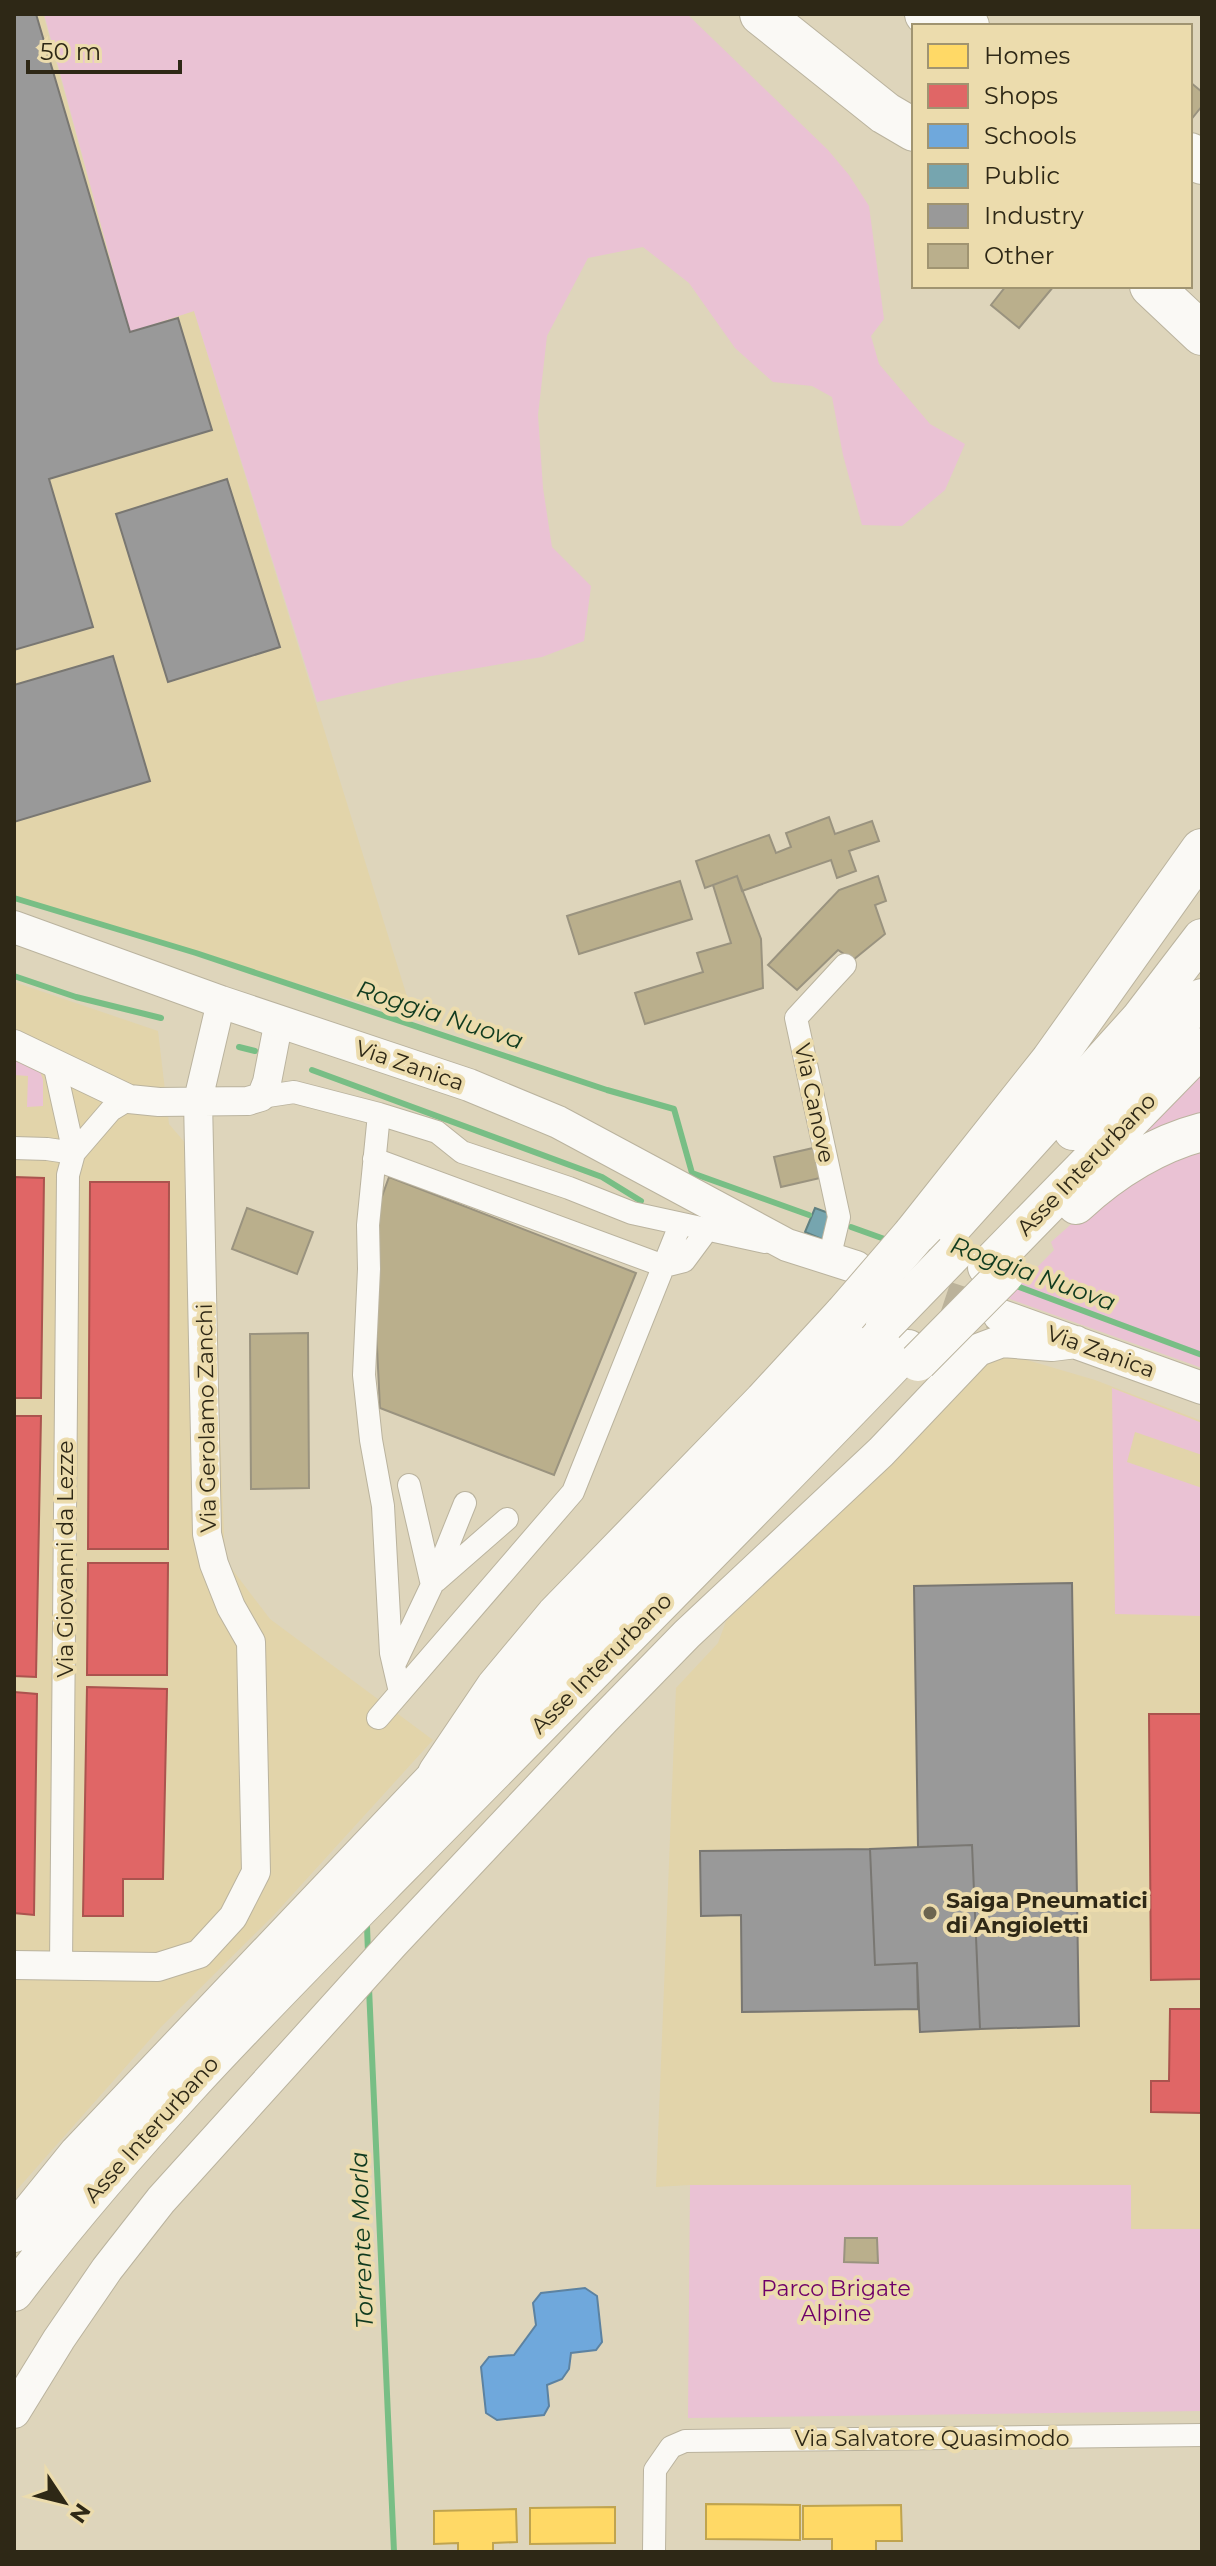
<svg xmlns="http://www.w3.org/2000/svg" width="1216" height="2566" font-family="Montserrat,sans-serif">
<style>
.built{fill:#e2d4aa}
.green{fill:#eac2d4}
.homes{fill:#ffd966;stroke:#c0a44e;stroke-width:2}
.shops{fill:#e06666;stroke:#ab534e;stroke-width:2}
.schools{fill:#6fa8dc;stroke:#5c82a1;stroke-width:2}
.public{fill:#76a5af;stroke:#608081;stroke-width:2}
.industry{fill:#999;stroke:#797772;stroke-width:2}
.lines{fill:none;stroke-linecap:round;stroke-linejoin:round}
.stream{stroke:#78be85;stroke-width:6}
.building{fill:#baaf8c;stroke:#9a937f;stroke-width:2}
.secondary-tunnel{stroke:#bbb29a;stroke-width:32;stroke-dasharray:32 16;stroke-linecap:butt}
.minor-casing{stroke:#bab39e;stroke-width:24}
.tertiary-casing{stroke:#bab39e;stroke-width:30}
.secondary-casing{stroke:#bab39e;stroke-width:34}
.trunk-casing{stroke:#bab39e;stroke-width:40}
.motorway-casing{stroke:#bab39e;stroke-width:44}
.minor{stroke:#faf9f5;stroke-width:22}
.tertiary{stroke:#faf9f5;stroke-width:28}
.secondary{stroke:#faf9f5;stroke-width:32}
.trunk{stroke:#faf9f5;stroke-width:38}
.motorway{stroke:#faf9f5;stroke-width:42}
.trunk-bridge-casing{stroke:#bab39e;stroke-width:40;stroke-linecap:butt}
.motorway-bridge-casing{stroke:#bab39e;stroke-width:44;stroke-linecap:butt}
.trunk-bridge{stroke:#faf9f5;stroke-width:38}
.motorway-bridge{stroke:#faf9f5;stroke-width:42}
.poi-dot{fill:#6c6550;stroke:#ecdcad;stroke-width:3}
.labels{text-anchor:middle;stroke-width:8;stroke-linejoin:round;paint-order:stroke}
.street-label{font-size:22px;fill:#2e2816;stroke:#ecdcad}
.poi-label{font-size:22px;font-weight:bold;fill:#2e2816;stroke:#ecdcad;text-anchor:start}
.park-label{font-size:22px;fill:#6f0068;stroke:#ecdcad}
.water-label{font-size:24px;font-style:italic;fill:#0f3a1e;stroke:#ecdcad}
</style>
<rect width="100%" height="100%" fill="#ded5bb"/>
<path class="built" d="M14 14H43L130 332 194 311 414 1019 14 898Z
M14 982 158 1031 169 1124 210 1172 225 1560 270 1619 433 1740 273 1916 161 2027 14 2193Z
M990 1349 1095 1380 1202 1421V2229H1131L1130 2185H690L656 2187 676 1688 718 1643 726 1621 892 1463Z"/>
<path class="green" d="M44 14H687L828 150 849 175 869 206 884 319 871 336 879 364 930 424 965 444 945 490 902 526 862 525 843 455 832 397 812 386 773 382 735 348 689 283 643 247 588 258 547 336 538 415 543 488 552 547 591 586 584 641 542 657 414 679 317 702 194 311 130 332Z
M14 1055 38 1066 43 1080V1106L27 1107 28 1076 14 1075Z
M1202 1071V1119L1112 1159Z
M1202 1143V1368L1007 1298 1054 1250 1051 1242 1113 1187Z
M1112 1388 1202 1423V1455L1135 1432 1127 1462 1202 1488V1616L1115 1614Z
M690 2185H1131V2229H1202V2411L688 2418Z"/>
<path class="homes" d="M706 2504 800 2505V2540L706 2539Z
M901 2505 902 2541H876V2552H832V2539H803V2506Z
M615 2507V2543L530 2544V2508Z
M516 2509 517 2542 493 2543V2552H458V2543L434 2544V2511Z"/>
<path class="shops" d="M14 1177 44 1178 41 1398H14Z
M90 1182H169L168 1549H88Z
M14 1416H41L36 1677 14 1676Z
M88 1563H168L167 1675H87Z
M87 1687 167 1689 163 1879H123V1916H83Z
M14 1692 37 1694 34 1915 14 1913Z
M1149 1714H1202V1979L1151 1980Z
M1170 2009H1202V2113L1151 2112V2081H1169Z"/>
<path class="schools" d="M585 2288 597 2296 602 2342 596 2350 571 2353 569 2369 562 2379 547 2385 549 2406 544 2415 497 2420 486 2413 481 2367 489 2357 514 2355 536 2325 533 2303 541 2293Z"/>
<path class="public" d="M815 1208 834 1215 824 1240 805 1232Z"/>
<path class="industry" d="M14 14H36L130 332 178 318 212 430 49 479 93 627 14 650Z
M227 479 280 647 168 682 116 514Z
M113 656 150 781 14 822V685Z
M1072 1583 1079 2026 980 2029 972 1845 918 1847 914 1586Z
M972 1845 980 2029 920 2032 917 1963 875 1965 870 1849Z
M870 1849 875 1965 917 1963 918 2009 742 2012 741 1915 701 1916 700 1851Z"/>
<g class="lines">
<path class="stream" d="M14 898 196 953 607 1090 674 1109 692 1173 809 1215
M14 976 76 997 161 1018
M239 1047 255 1051
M312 1070 602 1177 641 1201
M851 1227 890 1241
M1014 1285 1202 1355
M367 1926 368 1953
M369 1988 394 2552"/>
</g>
<path class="building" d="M1190 82 1202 92V106L1190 121Z
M1006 286H1054L1019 328 991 305Z
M829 817 835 834 872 821 879 841 849 851 856 871 837 878 831 860 742 891 737 876 705 888 696 861 769 835 776 853 791 847 786 833Z
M737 876 761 939 763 988 645 1024 635 993 703 972 697 953 731 943 713 885Z
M878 876 886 901 875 905 885 934 853 960 838 950 797 990 768 965 839 890Z
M680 881 692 919 579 954 567 916Z
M813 1148 820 1178 781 1187 774 1157Z
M389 1177 636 1273 554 1475 380 1408 371 1227Z
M247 1208 313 1232 297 1274 232 1249Z
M308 1333 309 1488 251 1489 250 1334Z
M845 2238H877L878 2263 844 2262Z"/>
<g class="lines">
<path class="secondary-tunnel" d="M900 1282 993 1313"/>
<defs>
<path id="minor" d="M54 1063 74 1153
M261 1097 294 1092 379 1114 437 1132 462 1152 569 1188 632 1213 765 1242
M379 1114 368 1225 369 1269 364 1375 371 1440 383 1506 391 1653 400 1692
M14 1148 47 1149 74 1153
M374 1159 664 1266 684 1261 707 1230
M829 1259 839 1217 796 1018 845 965
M409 1485 432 1585
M436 1581 507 1519
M394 1665 432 1585 465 1503
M378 1718 573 1492 680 1225
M61 1965 68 1175 74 1153 111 1110 129 1099
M654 2552 655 2470 671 2447 685 2441 1202 2435"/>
<path id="tertiary" d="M14 1044 129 1099 159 1102 248 1101 261 1097 267 1082 279 1020
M14 1965 158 1967 199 1954 233 1917 256 1872 251 1642 231 1607 214 1564 207 1534 198 1100 221 1002"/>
<path id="secondary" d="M14 927 221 1002 469 1085 558 1122 787 1245 856 1267
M999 1315 1202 1388
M14 2412 59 2339 107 2269 161 2200 393 1943 604 1719 687 1634 881 1452 978 1350 1002 1341 1052 1345 1076 1342"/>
<path id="trunk" d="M1073 1131 1202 998
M1076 1205C1113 1171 1153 1145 1202 1132
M934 1247 1140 1019 1202 938
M987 1267 1202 1047
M14 2233 78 2154 439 1774 560 1651 640 1576 885 1324
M14 2292C130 2139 266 2003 400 1867 570 1694 741 1523 908 1349"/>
<path id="motorway" d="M761 14 885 113 914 130
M926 14 968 26
M1190 154 1202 163
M1151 286 1202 334
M914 1235 1052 1061 1202 850
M439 1774 497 1688 557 1616 765 1402 846 1314"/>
</defs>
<use href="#minor" class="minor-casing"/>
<use href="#tertiary" class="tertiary-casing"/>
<use href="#secondary" class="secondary-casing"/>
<use href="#trunk" class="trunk-casing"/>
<use href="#motorway" class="motorway-casing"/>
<use href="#minor" class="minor"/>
<use href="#tertiary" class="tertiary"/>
<use href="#secondary" class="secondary"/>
<use href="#trunk" class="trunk"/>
<use href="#motorway" class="motorway"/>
<defs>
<path id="trunk-bridge" d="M885 1324 954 1253
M918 1362 1005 1274"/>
<path id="motorway-bridge" d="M846 1314 914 1235"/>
</defs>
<use href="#trunk-bridge" class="trunk-bridge-casing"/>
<use href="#motorway-bridge" class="motorway-bridge-casing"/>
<use href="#trunk-bridge" class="trunk-bridge"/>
<use href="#motorway-bridge" class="motorway-bridge"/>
</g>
<circle class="poi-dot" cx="930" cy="1913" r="8"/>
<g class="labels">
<g class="street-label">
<text transform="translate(410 1065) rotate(19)" y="8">Via Zanica</text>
<text transform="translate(815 1103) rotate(78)" y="8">Via Canove</text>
<text transform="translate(1086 1164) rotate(-46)" y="8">Asse Interurbano</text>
<text transform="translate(1101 1351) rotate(20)" y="8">Via Zanica</text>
<text transform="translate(206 1418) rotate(-91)" y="8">Via Gerolamo Zanchi</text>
<text transform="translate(65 1559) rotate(-90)" y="8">Via Giovanni da Lezze</text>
<text transform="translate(601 1663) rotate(-45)" y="8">Asse Interurbano</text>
<text transform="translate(151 2129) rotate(-48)" y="8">Asse Interurbano</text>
<text x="932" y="2446">Via Salvatore Quasimodo</text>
</g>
<g class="poi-label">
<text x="946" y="1908">Saiga Pneumatici<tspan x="946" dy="25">di Angioletti</tspan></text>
</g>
<g class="park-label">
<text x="836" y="2296">Parco Brigate<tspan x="836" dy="25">Alpine</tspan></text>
</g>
<g class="water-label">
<text transform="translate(440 1015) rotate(18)" y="8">Roggia Nuova</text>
<text transform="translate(1033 1274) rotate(20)" y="8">Roggia Nuova</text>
<text transform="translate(362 2240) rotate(-92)" y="8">Torrente Morla</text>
</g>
</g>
<rect width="1216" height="2566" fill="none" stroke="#2e2816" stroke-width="32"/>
<rect x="912" y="24" width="280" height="264" fill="#ecdcad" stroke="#a09471" stroke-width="2"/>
<rect x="928" y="44" width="40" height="24" fill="#ffd966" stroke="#a09471" stroke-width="2"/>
<text x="984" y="64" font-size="24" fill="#2e2816">Homes</text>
<rect x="928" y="84" width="40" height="24" fill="#e06666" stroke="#a09471" stroke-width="2"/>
<text x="984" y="104" font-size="24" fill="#2e2816">Shops</text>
<rect x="928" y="124" width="40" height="24" fill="#6fa8dc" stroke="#a09471" stroke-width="2"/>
<text x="984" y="144" font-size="24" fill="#2e2816">Schools</text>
<rect x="928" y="164" width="40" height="24" fill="#76a5af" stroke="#a09471" stroke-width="2"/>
<text x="984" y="184" font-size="24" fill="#2e2816">Public</text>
<rect x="928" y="204" width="40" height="24" fill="#999999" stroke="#a09471" stroke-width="2"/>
<text x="984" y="224" font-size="24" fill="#2e2816">Industry</text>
<rect x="928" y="244" width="40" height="24" fill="#baaf8c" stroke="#a09471" stroke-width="2"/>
<text x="984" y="264" font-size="24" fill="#2e2816">Other</text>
<g transform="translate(64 2502) rotate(125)" stroke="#ecdcad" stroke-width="6" paint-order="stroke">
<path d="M0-6L14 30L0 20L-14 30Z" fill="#2e2816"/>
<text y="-12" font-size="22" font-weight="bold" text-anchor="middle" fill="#2e2816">N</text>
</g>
<path d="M28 60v12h152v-12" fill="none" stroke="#2e2816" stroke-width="4"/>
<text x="40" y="60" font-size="24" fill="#2e2816" stroke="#ecdcad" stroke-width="6" paint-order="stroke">50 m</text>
</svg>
